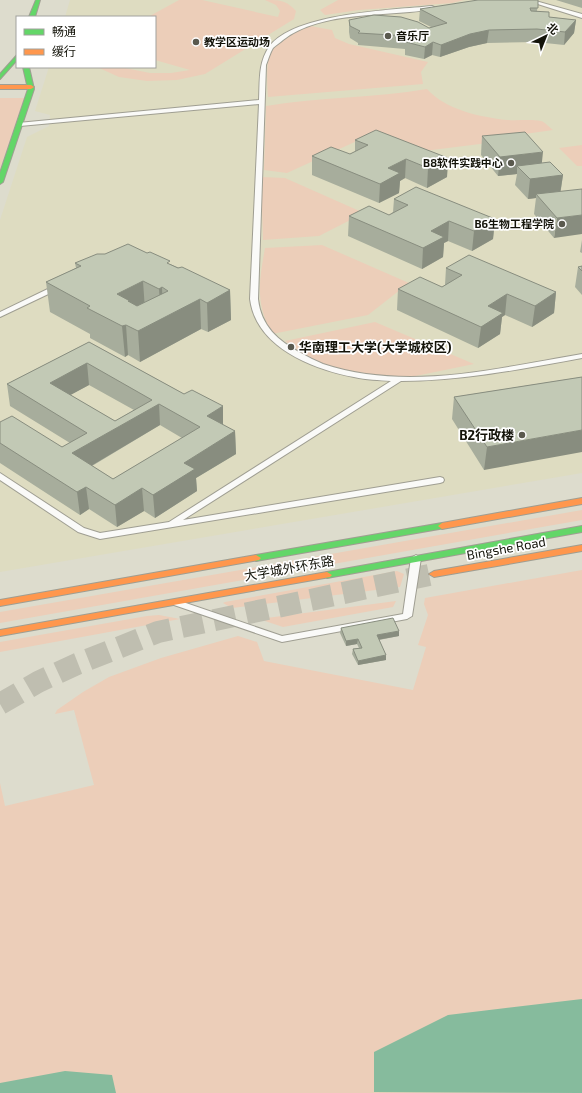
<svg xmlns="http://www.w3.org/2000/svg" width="582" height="1093" font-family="'Exo 2','Noto Sans SC',sans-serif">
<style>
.built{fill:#dedcc1}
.green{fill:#ecceb9}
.water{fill:#86bb9d}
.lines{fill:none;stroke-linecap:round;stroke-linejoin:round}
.primary-tunnel{stroke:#bfbeb0;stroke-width:22;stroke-dasharray:22 11;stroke-linecap:butt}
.lane-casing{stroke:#9f9e92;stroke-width:2}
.fast-casing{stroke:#9f9e92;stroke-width:2}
.slow-casing{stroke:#9f9e92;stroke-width:2}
.lane{fill:#fafaf8;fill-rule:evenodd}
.fast{fill:#63d668;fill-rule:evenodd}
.slow{fill:#ff974d;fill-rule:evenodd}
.wall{fill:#a7ad9c;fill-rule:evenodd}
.shaded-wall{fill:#888d7f}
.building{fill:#c2c9b5;stroke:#888d7f;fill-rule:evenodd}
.poi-dot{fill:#5a594e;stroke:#fff;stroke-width:1.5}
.labels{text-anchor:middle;stroke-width:3.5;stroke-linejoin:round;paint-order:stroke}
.far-poi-label{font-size:11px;font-weight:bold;fill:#131309;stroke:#fff;text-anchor:start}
.poi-label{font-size:13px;font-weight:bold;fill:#131309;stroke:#fff;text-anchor:start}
.street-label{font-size:13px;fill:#131309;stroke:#fff}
</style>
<rect width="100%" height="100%" fill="#dddccd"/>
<path class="built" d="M70 0H582V473L0 572V220L27 137 49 126 50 115 35 111 49 67H155V17H65Z"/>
<path class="green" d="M179 0H202L278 17 280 11 276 5 265 0C280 0 286 0 296 11L294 19 205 74 177 80 147 81 119 77 97 67H120L150 73H171L190 70 155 60V17H148Z
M338 0H464L452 3 359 10 325 15 320 10Z
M310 26 332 30 335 38 349 44 428 62 421 72 423 84 268 97C267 87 266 59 271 50 278 38 298 31 310 26Z
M427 89C446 110 480 117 507 120 518 121 530 119 541 121 545 122 550 128 553 130L510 136 513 140 416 152 359 140 287 173 264 170 266 106C320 97 374 98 427 89Z
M0 98H24L0 169Z
M582 145V166H577L559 148Z
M261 177 285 178 364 213 319 236 263 240Z
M322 245 409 283 368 315 272 334C255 302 259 282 265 248Z
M375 322 474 364 401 379 348 371 310 360 285 341Z
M582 510V520L0 623V612Z
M582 570V1093H0V783L5 806 94 785 74 710 55 714 57 710 83 692 109 677 161 658 238 636 257 642 264 661 413 690 426 647 418 645 428 615 424 604 425 598Z
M397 571 404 574 400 587 232 608 223 603 225 602Z
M396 601 393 607 283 627 259 619Z
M159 615 180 619 0 652V642L147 616Z"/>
<path class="water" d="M582 999V1093L374 1092V1052L448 1015Z
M65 1071 112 1075 116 1093H0V1083Z"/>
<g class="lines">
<path class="primary-tunnel" d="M0 704 38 682 77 664 158 632 434 574"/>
<defs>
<path id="lane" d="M525 0H532L582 14V18Z
M432 6 434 7V9C388 17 321 10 283 40 280 43 276 45 273 48 270 53 268 60 266 65L258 299C261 326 278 341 301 353 308 357 316 361 323 364 407 392 498 368 582 354V358C522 369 462 381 401 381L183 520 440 477 443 478 444 480 443 482 440 483 100 539 78 532 0 480V473L84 528 100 533 169 522 391 381C379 380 366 380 354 377 312 369 256 347 250 299L259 104 20 126 17 124 18 123 259 100C260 82 258 63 269 47 293 13 393 10 432 6Z
M54 286H60L61 288 0 317V312Z
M416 555 421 558 412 616 407 619 282 642 174 605 172 603 174 601H180L282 636 403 614 411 558Z"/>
<path id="fast" d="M36 0H40L35 17H29Z
M17 55V60L0 79V74Z
M23 67H29L34 89 3 182 0 184V173L28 89Z
M442 523 446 526 445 528 256 561 251 558 256 555Z
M582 526V532L327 578 322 575 327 572Z"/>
<path id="slow" d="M0 85H31L34 87 31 89H0Z
M582 498V504L442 529 438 526 442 523Z
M582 545V551L434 577 429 574 434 571Z
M256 555 261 558 259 560 0 606V600Z
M327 572 332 575 330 577 0 636V630Z"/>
</defs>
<use href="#lane" class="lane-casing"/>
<use href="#fast" class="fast-casing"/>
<use href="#slow" class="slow-casing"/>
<use href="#lane" class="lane"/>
<use href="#fast" class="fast"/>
<use href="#slow" class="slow"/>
</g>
<path class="wall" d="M538 0 537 11 549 17 576 20 574 33 564 45 536 42 487 43 469 47 440 57 432 55 424 59 405 55V49L358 45V43L350 38 349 32V20L429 28 431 27 419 21 420 9Z
M556 0H582V8Z
M482 136 542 163 563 175 554 238 534 214 536 198 528 199 515 185 517 174 498 176 481 155Z
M355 140 448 158 447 177 427 188 405 178 400 181 399 193 379 203 312 175V156L350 154 355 152Z
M394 199 495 219 493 239 472 251 448 241 444 243 443 257 422 269 348 236 349 216 389 215 393 212Z
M582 240V253L580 252Z
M75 263 170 264 230 290 231 320 208 332 201 329 140 362 128 355 125 357 90 338V334L50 312 46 282 76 268Z
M582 266V295L575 287 578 267Z
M446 268 556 292 554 313 532 327 505 315 502 317 500 334 478 348 397 310 398 289 442 287 445 285Z
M89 342 184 394 223 406V425L235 431 236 454 196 478 197 491 155 518 144 511 117 527 89 509 80 515 0 463V422L62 447 70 443 10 406 7 384ZM89 385 134 410 115 421 70 395ZM160 425 182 438 113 479 92 466Z
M582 377 484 470 452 419 454 397Z
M341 628 399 636 379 640 386 660 358 665 352 654 353 649 359 648 357 644 346 646 340 633Z"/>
<path class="shaded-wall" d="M576 20 574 33 564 45 565 32Z
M489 30 487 43 469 47 440 57 441 45 470 34Z
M433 42 432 55 424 59 425 47Z
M543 152 541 171 517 166V174L498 176 500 157Z
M448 158 447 177 427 188 428 168Z
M406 159 405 178 400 181 399 193 379 203 380 184 388 168Z
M563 175 560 194H536V198L528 199 530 179Z
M582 215V234L554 238 557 218Z
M495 219 493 239 472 251 474 231Z
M449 221 448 241 444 243 443 257 422 269 423 248 431 231Z
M143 281 145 310 132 328 117 294Z
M162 287 163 317 161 318 159 289Z
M230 290 231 320 208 332 207 303Z
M556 292 554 313 532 327 535 306Z
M507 294 505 315 502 317 500 334 478 348 481 327 488 306Z
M200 299 201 329 140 362 138 331Z
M126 325 128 355 125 357 122 326Z
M87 363 89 385 52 405 50 383Z
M159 404 160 425 74 476 72 453Z
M223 406V428L207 416Z
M582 430V452L484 470 487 447Z
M235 431 236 454 196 478 197 491 155 518 153 495 184 463Z
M86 487 89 509 80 515 77 492Z
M142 488 144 511 117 527 115 505Z
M399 631V636L377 640V635Z
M358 639 357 644 346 646V641Z
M386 655V660L358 665V661Z"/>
<path class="building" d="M478 0H538V8H530L531 11 549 12V17L576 20 565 32 537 29 489 30 470 34 441 45 433 42 425 47 406 42 413 37 408 36 358 33 360 31 350 26 349 20 374 15 401 17 418 22 429 28 447 23 420 9Z
M376 130 448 158 428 168 406 159 388 168 400 173 380 184 312 156 331 147 350 154 368 145 355 140Z
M525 132 543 152 500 157 482 136Z
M550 162 563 175 530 179 517 166Z
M416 187 495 219 474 231 449 221 431 231 444 237 423 248 349 216 369 206 389 215 408 205 394 199Z
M582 189V215L557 218 536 194Z
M128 244 147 253 150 252 170 261 167 263 178 268 182 267 230 290 207 303 200 299 138 331 126 325 122 326 87 308 90 306 46 282 81 266 75 263 97 254H105ZM143 281 159 289 162 287 168 291 137 306 128 301H130L117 294Z
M469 255 556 292 535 306 507 294 488 306 503 313 481 327 398 289 420 277 442 287 462 275 446 268Z
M582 266V271L578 267Z
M89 342 184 394 192 390 223 406 207 416 235 431 184 463 195 469 153 495 142 488 115 505 86 487 77 492 0 443V422L12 416 62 447 87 433 7 384ZM87 363 152 400 115 421 50 383ZM159 404 200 427 113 479 72 453Z
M582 377V430L487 447 454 397Z
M393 618 399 631 377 635 386 655 358 661 353 649 362 648 358 639 346 641 341 628Z"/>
<g class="poi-dot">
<circle cx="388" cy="36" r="4"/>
<circle cx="196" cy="42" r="4"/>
<circle cx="511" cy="163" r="4"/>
<circle cx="562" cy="224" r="4"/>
<circle cx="291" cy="347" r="4"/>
<circle cx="522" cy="435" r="4"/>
</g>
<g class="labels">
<g class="far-poi-label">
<text x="396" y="40">音乐厅</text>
<text x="204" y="46">教学区运动场</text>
<text x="503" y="167" text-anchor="end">B8软件实践中心</text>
<text x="554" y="228" text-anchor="end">B6生物工程学院</text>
</g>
<g class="poi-label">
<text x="299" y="352">华南理工大学(大学城校区)</text>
<text x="514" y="440" text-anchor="end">B2行政楼</text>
</g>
<g class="street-label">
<text transform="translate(506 548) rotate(-10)" y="5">Bingshe Road</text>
<text transform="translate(289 568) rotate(-10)" y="5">大学城外环东路</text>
</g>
</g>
<rect x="16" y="16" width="140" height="52" fill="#ffffff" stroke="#a1a19d"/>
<rect x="24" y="29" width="20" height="6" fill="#63d668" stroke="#a1a19d"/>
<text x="52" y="36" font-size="12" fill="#131309">畅通</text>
<rect x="24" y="49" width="20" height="6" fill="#ff974d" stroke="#a1a19d"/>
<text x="52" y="56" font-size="12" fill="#131309">缓行</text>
<g transform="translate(546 36) rotate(43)" stroke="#ffffff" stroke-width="3" paint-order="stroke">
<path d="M0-3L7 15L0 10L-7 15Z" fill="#131309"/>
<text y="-6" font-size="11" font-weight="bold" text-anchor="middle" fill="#131309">北</text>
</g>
</svg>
